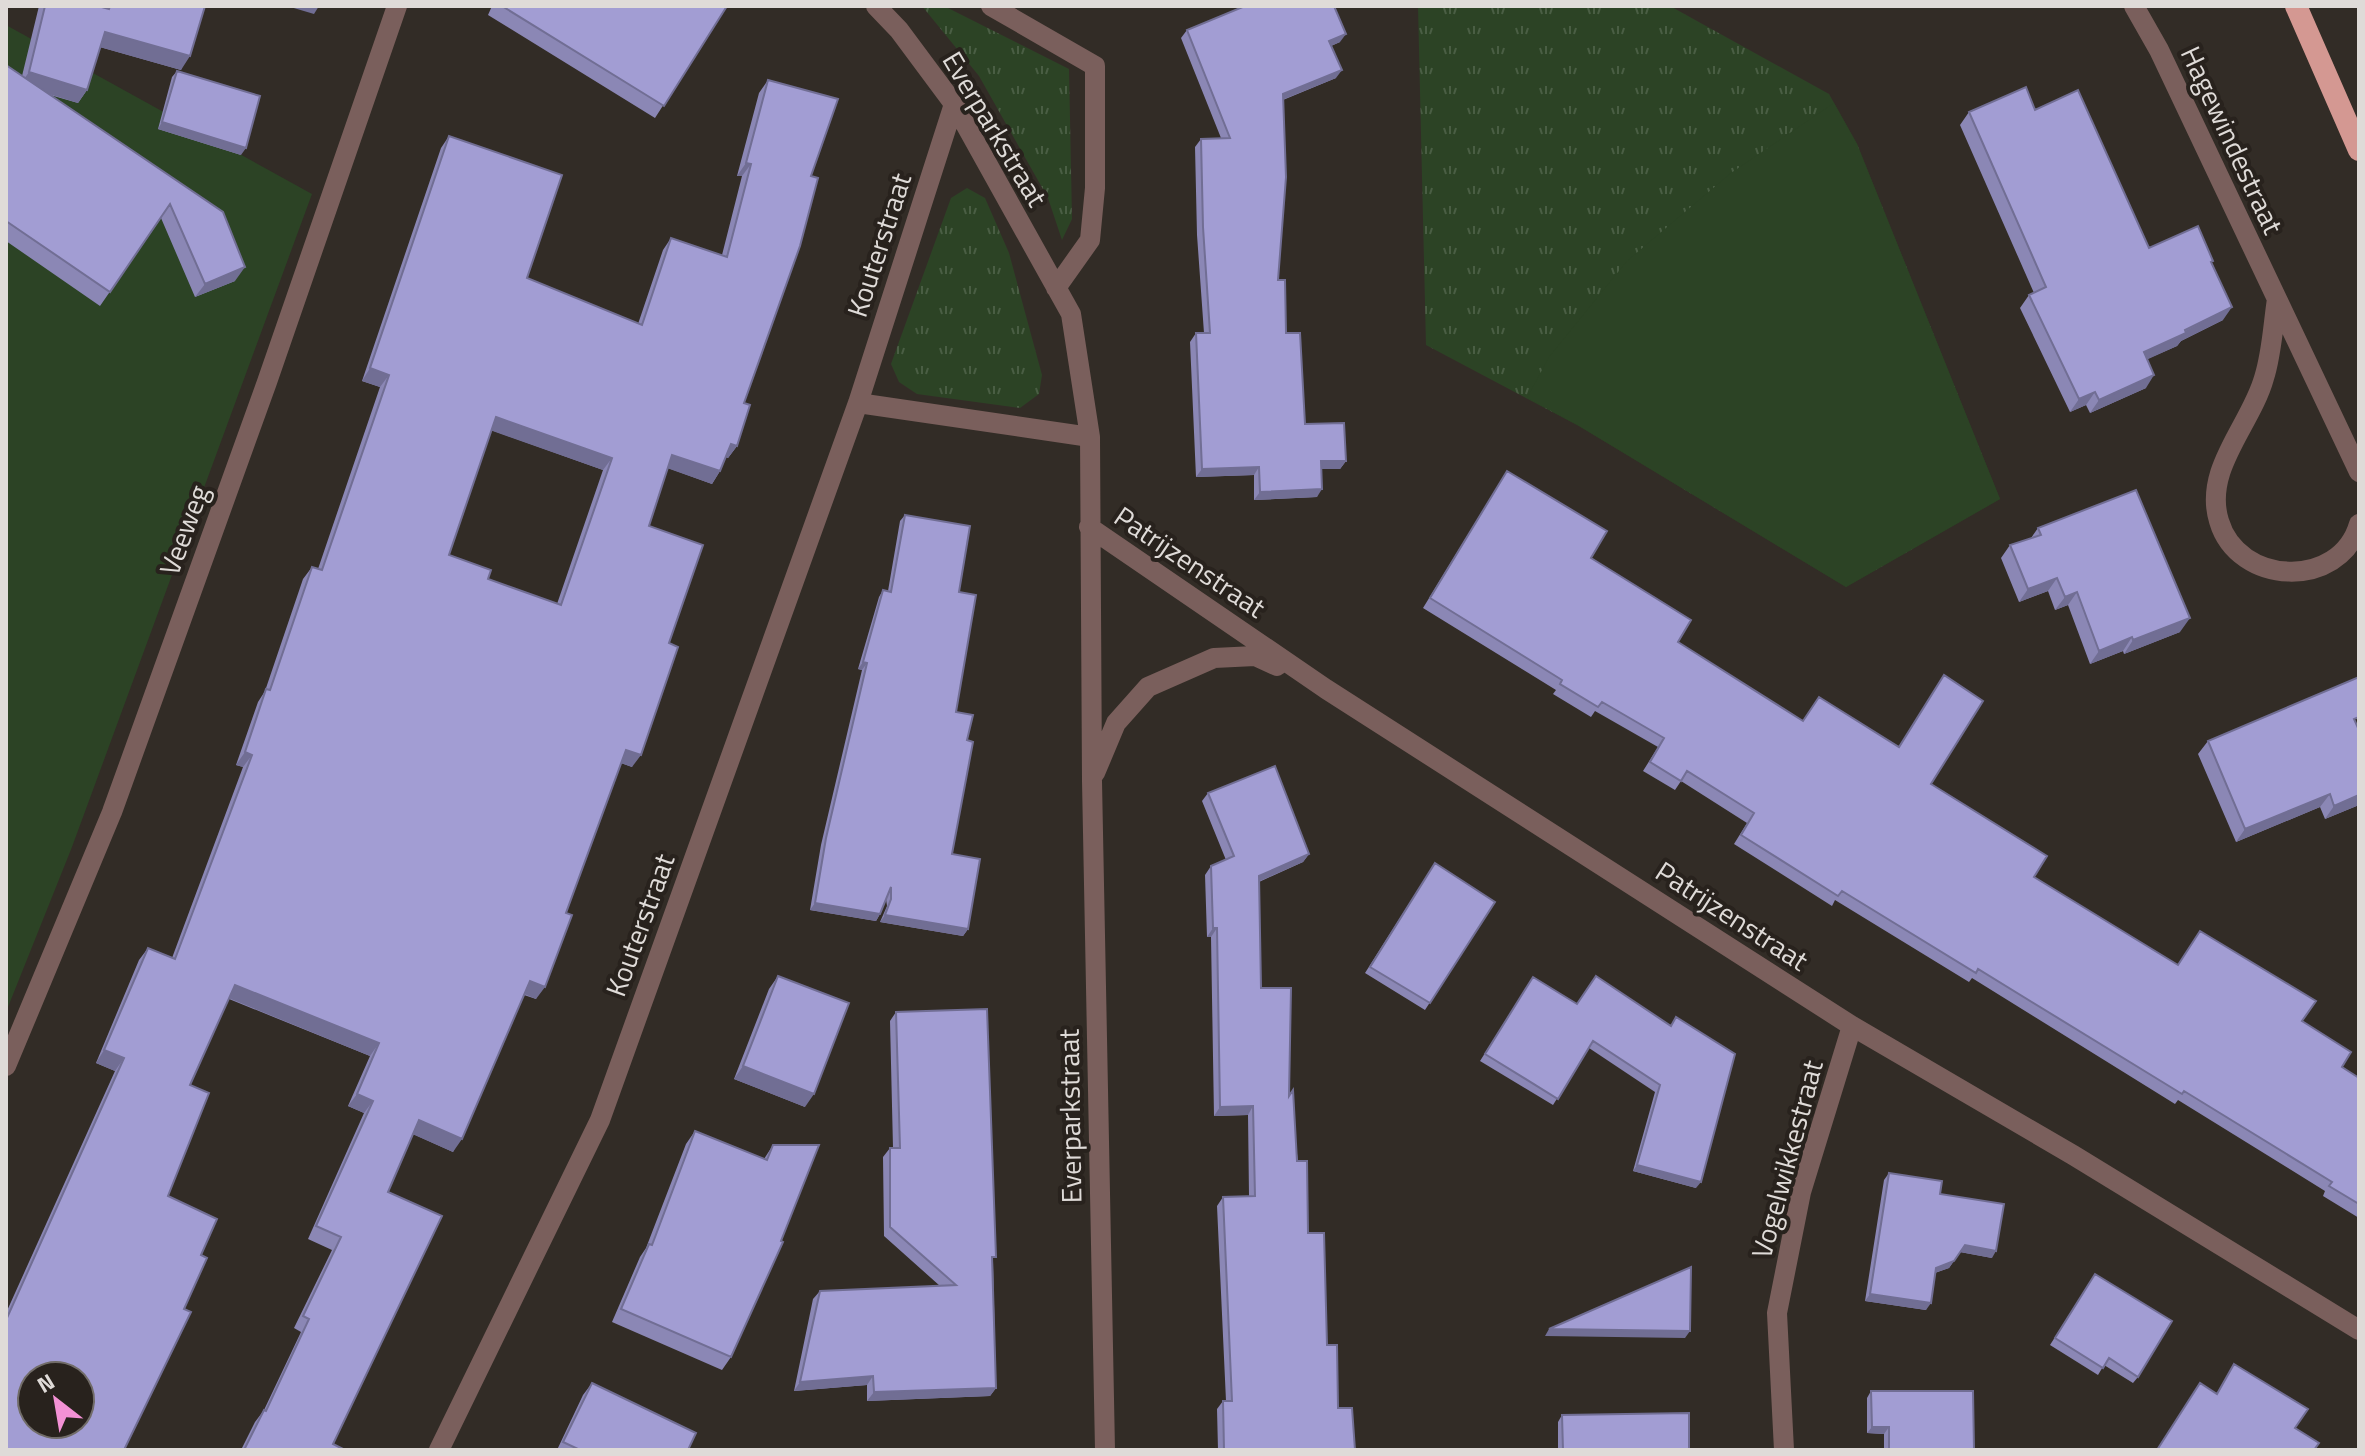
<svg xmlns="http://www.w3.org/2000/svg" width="2365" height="1456" font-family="'Titillium Web',sans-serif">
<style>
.grass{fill:url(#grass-tufts)}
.park{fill:#2c4325}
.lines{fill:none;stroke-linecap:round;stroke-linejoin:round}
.minor{stroke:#7a5f5c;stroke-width:20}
.trunk{stroke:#d49892;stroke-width:22}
.wall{fill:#8b87b5;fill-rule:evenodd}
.shaded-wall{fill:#716e94}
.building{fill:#a29dd3;stroke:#716e94;stroke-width:2;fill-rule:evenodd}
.labels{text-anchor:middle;stroke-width:8;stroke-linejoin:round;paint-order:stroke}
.street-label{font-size:28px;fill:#dfdbd8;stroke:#28221d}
</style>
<defs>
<pattern id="grass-tufts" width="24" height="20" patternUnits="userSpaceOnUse" patternTransform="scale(2)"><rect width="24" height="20" fill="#2c4325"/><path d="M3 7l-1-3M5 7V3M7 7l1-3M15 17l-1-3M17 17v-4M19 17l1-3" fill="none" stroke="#4a5e44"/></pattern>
</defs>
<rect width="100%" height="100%" fill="#322c26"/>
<path class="grass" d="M922 6H944L1069 69 1072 219 1062 240 1048 198 979 76Z
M1418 6H1670L1829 94 1857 144 2000 499 1846 587 1579 426 1426 345Z
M967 188 985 198 1009 253 1042 375 1039 394 1020 408 917 394 899 382 891 364 951 198Z"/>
<path class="park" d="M6 25 312 194 72 847 6 1012Z
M1834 103 1857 144 2000 499 1846 587 1579 426 1527 398 1549 357 1627 261 1731 173Z"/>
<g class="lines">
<path class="minor" d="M876 6 899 30 954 104 1071 314 1090 437 1092 781 1105 1450
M991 6 1095 66V188L1090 240 1056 288
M2134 6 2159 50 2359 472
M2277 299C2273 325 2272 353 2264 378 2251 425 2203 469 2219 521 2238 586 2340 590 2359 524
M858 403 1090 437
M1089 527 1326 689 1852 1026 2073 1155 2359 1330
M1095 773 1116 723 1148 687 1214 658 1255 656 1277 666
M6 1066 112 812 267 382 397 6
M439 1450 600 1120 858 403 954 104
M1784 1450 1777 1313 1801 1192 1852 1026"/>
<path class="trunk" d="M2296 6 2359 150"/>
</g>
<path class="wall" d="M39 6H98L104 8V6H205L181 70 100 47 87 90 78 103 50 95 223 212 235 281 195 297 161 218 100 306 6 241V65L22 76Z
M492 6H727L655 118 488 15Z
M1187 30 1340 42 1331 46 1336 78 1283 100 1278 280 1286 333 1305 424 1346 461 1340 469H1322L1317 497 1254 500V475L1196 477 1190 342 1196 333H1204L1197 235 1195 147 1201 139 1221 138 1181 38Z
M177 71 241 155 158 129 172 77Z
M768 80 811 176 744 403 737 446 728 458 726 457 720 471 712 484 668 468 649 526 669 643 632 767 621 763 566 913 536 999 524 995 453 1152 413 1134 388 1192 333 1444 345 1450H241L255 1422 264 1410 301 1332 294 1328 332 1250 308 1239 364 1113 348 1106 370 1056 229 999 6 1450V1313L115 1071 96 1063 139 960 148 948 172 958 243 767 236 765 258 702 265 691 303 579 312 567 318 569 380 387 362 381 441 148 449 136 527 278 638 324 663 250 671 238 722 255 742 176H737L759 93ZM491 430 603 470 557 604 488 579 449 555Z
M2035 110 2149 248 2212 263 2223 320 2181 341 2177 346 2147 359 2146 388 2090 413 2086 405 2070 412 2020 308 2029 295 2034 293 1960 125 1969 112Z
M1507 471 1591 558 1678 642 1803 721 1931 784 2034 877 2178 965 2200 931 2302 1021 2342 1067 2359 1078V1218L2323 1196 2325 1191 2178 1100 2175 1104 1972 978 1969 982 1835 900 1832 906 1734 844 1747 823 1681 781 1675 790 1643 771 1658 747 1595 711 1591 717 1553 694 1556 690 1423 608Z
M905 515 959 592 956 712 967 740 952 854 968 929 963 936 880 922 887 906 886 899 880 914 876 921 810 910 821 845 862 670 858 669 879 597 883 590 888 591 900 521Z
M2038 528 2180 632 2124 654 2123 651 2090 664 2068 605 2055 610 2048 591 2019 602 2001 558 2010 545 2031 538Z
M2358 727 2359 805 2325 819 2320 807 2236 842 2198 754 2208 741Z
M1208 793 1309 854 1303 862 1259 882 1261 988 1289 1096 1308 1233 1338 1408 1355 1450H1218L1217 1409 1223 1401H1226L1217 1206 1223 1197 1249 1196 1248 1115 1214 1116 1211 937H1207L1205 875 1211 866 1226 860 1202 801Z
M1435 863 1495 902 1425 1010 1365 973Z
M778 976 805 1107 734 1079 769 989Z
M1533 977 1577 1004 1671 1026 1696 1188 1633 1171 1655 1092 1589 1048 1553 1105 1480 1061Z
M896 1012 993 1261 996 1388 990 1396 867 1401V1385L794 1391 813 1299 820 1291 940 1286 884 1236 883 1157 890 1148H893L890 1021Z
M695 1131 764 1159 773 1145 731 1357 722 1370 612 1322 640 1257 646 1248 686 1144Z
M1889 1173 1940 1194 1992 1258 1960 1252 1949 1268 1935 1273 1926 1310 1865 1301 1884 1180Z
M2095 1274 2138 1377 2133 1383 2104 1365 2098 1375 2050 1345Z
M592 1383 688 1450H557L583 1395Z
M1871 1391 1974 1450H1884V1434L1867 1433V1398Z
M1562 1415 1689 1450H1558V1422Z"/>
<path class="shaded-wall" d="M287 6H319L314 14Z
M105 32 190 56 181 70 96 46Z
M1346 34 1340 42 1324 49 1329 41Z
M1342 70 1336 78 1277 102 1283 94Z
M29 72 87 90 78 103 20 85Z
M162 122 246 148 241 155 158 129Z
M746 163 751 164 742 176H737Z
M245 267 235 281 195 297 205 284Z
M2232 307 2223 320 2181 341 2177 346 2135 365 2144 352Z
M370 368 389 375 380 387 362 381Z
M2154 375 2146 388 2090 413 2099 400Z
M2095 392 2086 405 2070 412 2079 399Z
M496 417 612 458 603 470 487 429Z
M731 444 737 446 728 458 722 456Z
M672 455 720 471 712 484 664 467Z
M1321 461H1346L1340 469H1316Z
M1259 467 1254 475 1196 477 1202 469Z
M1322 489 1317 497 1254 500 1260 492Z
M2057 578 2048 591 2019 602 2028 589Z
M2077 592 2068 605 2055 610 2065 597Z
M2190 618 2180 632 2124 654 2133 640Z
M2132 637 2123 651 2090 664 2099 651Z
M863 662 867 663 862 670 858 669Z
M626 750 641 755 632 767 618 762Z
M245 752 252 755 243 767 236 765Z
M2330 794 2320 807 2236 842 2245 829Z
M2359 795V805L2325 819 2334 806Z
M1309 854 1303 862 1253 884 1259 876Z
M815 903 880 914 876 921 810 910Z
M885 915 968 929 963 936 880 922Z
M1213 928H1217L1211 937H1207Z
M530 981 545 987 536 999 522 993Z
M235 985 379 1043 370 1056 226 997Z
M104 1050 124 1058 115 1071 96 1063Z
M743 1066 814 1094 805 1107 734 1079Z
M357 1094 373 1101 364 1113 348 1106Z
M1253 1106 1248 1115 1214 1116 1220 1107Z
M419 1120 462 1139 453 1152 410 1133Z
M1637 1165 1701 1182 1696 1188 1633 1171Z
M1965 1245 1996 1251 1992 1258 1960 1252Z
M1954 1261 1949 1268 1931 1274 1936 1268Z
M1870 1294 1931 1303 1926 1310 1865 1301Z
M1549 1329 1690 1331 1685 1338 1545 1336Z
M873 1376 867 1385 794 1391 800 1382Z
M996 1388 990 1396 867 1401 874 1392Z
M1872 1427H1889L1884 1434 1867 1433Z"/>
<path class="building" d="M45 6H98L109 9 110 6H205L190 56 105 32 87 90 29 72Z
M502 6H727L664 106Z
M1245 6H1334L1346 34 1329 41 1342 70 1283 94 1286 177 1278 280H1285L1286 333H1300L1305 424 1344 423 1346 461H1321L1322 489 1260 492 1259 467 1202 469 1196 333H1210L1203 227 1201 139 1230 138 1187 30Z
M6 65 223 212 245 267 205 284 170 204 110 292 6 221Z
M177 71 260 96 246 148 162 122Z
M768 80 838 99 811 176 818 178 800 246 744 403 750 405 737 446 731 444 720 471 672 455 649 526 703 545 669 643 678 647 641 755 626 750 566 913 572 915 545 987 530 981 462 1139 419 1120 388 1192 442 1216 333 1444 345 1450H244L264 1410 266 1411 309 1319 303 1316 341 1237 316 1226 373 1101 357 1094 379 1043 235 985 190 1085 209 1093 168 1196 217 1219 201 1255 207 1258 184 1309 191 1312 124 1450H6V1320L124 1058 104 1050 148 948 175 959 252 755 245 752 266 689 270 690 312 567 322 570 389 375 370 368 449 136 562 175 527 278 642 325 671 238 727 257 751 164 746 163ZM496 417 612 458 561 605 488 579 491 570 449 555ZM32 1376H80V1424H32Z
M2026 87 2035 110 2078 90 2149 248 2198 226 2213 261 2211 262 2232 307 2185 330 2186 333 2144 352 2154 375 2099 400 2095 392 2079 399 2029 295 2046 287 1969 112Z
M1507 471 1607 531 1591 558 1691 620 1678 642 1803 721 1819 697 1899 747 1944 675 1983 701 1931 784 2047 856 2034 877 2178 965 2200 931 2316 1001 2302 1021 2351 1052 2342 1067 2359 1078V1204L2329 1186 2332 1182 2184 1091 2182 1094 1978 969 1976 973 1842 891 1838 896 1741 835 1754 813 1687 771 1681 781 1650 762 1664 738 1602 702 1598 707 1560 684 1562 680 1430 598Z
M2136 490 2190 618 2133 640 2132 637 2099 651 2077 592 2065 597 2057 578 2028 589 2010 545 2041 535 2038 528Z
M905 515 970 526 959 592 976 595 956 712 973 715 967 740 973 742 952 854 980 859 968 929 885 915 891 899V887L880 914 815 903 826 838 867 663 863 662 883 590 891 592Z
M2359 677V717L2354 719 2359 730V795L2334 806 2330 794 2245 829 2208 741Z
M1275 766 1309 854 1259 876 1261 988H1291L1289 1096 1293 1090 1297 1161H1307L1308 1233H1324L1327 1345H1337L1338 1408H1352L1355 1450H1224L1223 1401H1232L1223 1197 1255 1196 1253 1106 1220 1107 1217 928H1213L1211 866 1234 856 1208 793Z
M1435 863 1495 902 1430 1003 1370 967Z
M778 976 849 1003 814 1094 743 1066Z
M1596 976 1671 1026 1676 1017 1735 1054 1701 1182 1637 1165 1660 1085 1593 1041 1558 1099 1485 1054 1533 977 1577 1004Z
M987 1009 996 1257H992L996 1388 874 1392 873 1376 800 1382 820 1291 956 1285 890 1227V1148H900L896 1012Z
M695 1131 767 1160 773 1145H819L781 1241 783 1242 731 1357 621 1309 649 1244 652 1245Z
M1889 1173 1942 1181 1940 1194 2004 1204 1996 1251 1965 1245 1954 1261 1936 1268 1931 1303 1870 1294Z
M1691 1267 1690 1331 1549 1329Z
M2095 1274 2172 1321 2138 1377 2109 1358 2103 1368 2055 1338Z
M2234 1364 2308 1409 2295 1428 2319 1443 2314 1450H2157L2200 1383 2217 1394Z
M592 1383 696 1433 688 1450H580L563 1442Z
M1871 1391H1973L1974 1450H1889V1427H1872Z
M1689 1413V1450H1563L1562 1415Z"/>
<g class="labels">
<g class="street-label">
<text transform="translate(995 129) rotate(59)" y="10">Everparkstraat</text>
<text transform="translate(2232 140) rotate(65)" y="10">Hagewindestraat</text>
<text transform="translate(879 245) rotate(-72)" y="10">Kouterstraat</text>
<text transform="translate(184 530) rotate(-70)" y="10">Veeweg</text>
<text transform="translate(1190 562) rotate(34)" y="10">Patrijzenstraat</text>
<text transform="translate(1732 916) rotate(33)" y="10">Patrijzenstraat</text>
<text transform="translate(640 925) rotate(-70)" y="10">Kouterstraat</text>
<text transform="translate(1070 1116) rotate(-91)" y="10">Everparkstraat</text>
<text transform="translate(1787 1159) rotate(-75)" y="10">Vogelwikkestraat</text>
</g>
</g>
<rect width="2365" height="1456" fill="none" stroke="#dfdbd8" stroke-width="16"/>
<g transform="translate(56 1400) rotate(329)"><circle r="38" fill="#28221d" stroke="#716c68" stroke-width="2"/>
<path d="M0-6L14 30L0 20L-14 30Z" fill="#f391d5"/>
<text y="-12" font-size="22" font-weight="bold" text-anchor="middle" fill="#dfdbd8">N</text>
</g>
</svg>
